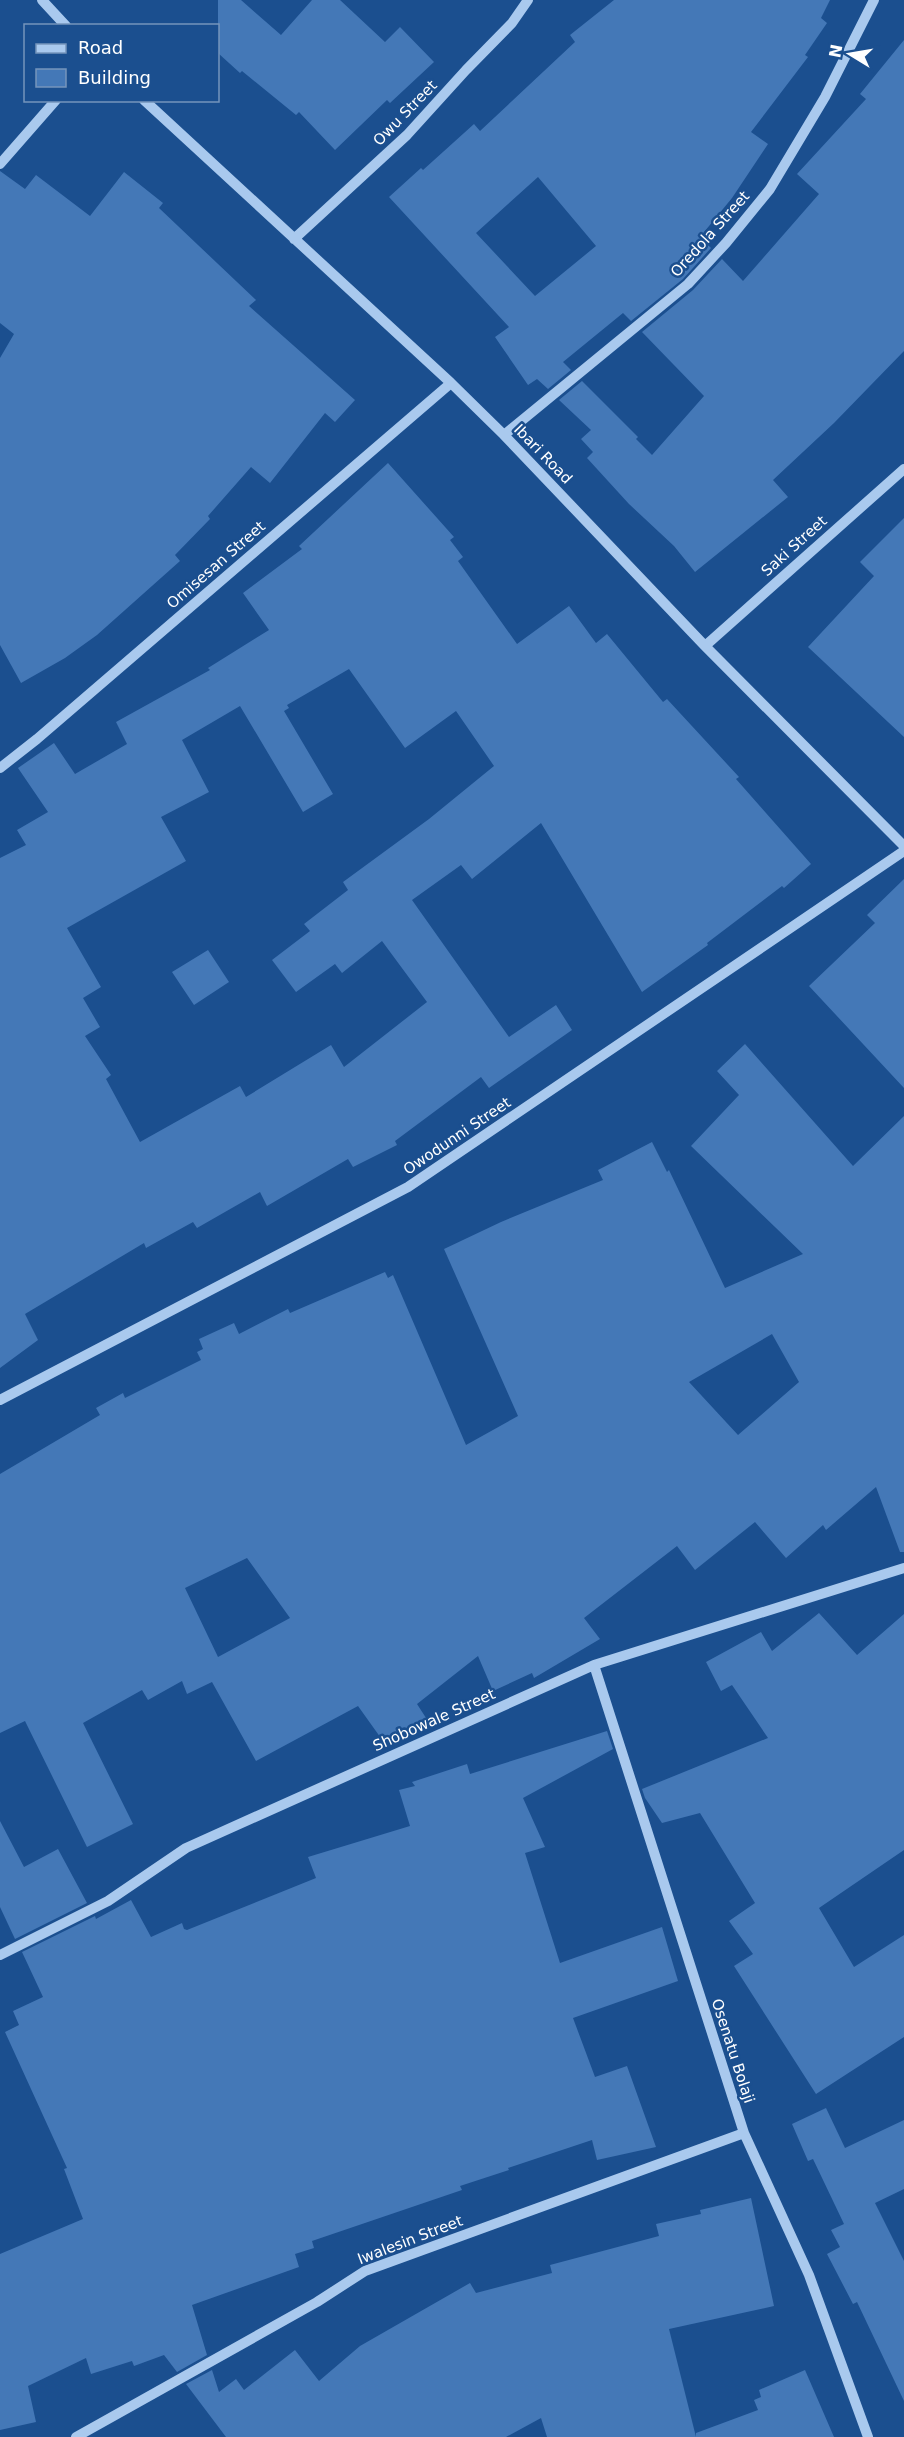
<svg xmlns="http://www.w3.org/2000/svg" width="904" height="2437" font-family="'DejaVu Sans',sans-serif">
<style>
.building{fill:#4478b7;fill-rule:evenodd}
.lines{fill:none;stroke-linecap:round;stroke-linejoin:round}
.minor{stroke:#a9c9ee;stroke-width:10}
.labels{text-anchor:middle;stroke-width:5;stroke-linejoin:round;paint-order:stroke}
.street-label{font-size:15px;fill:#fff;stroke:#1b4f8f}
</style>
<rect width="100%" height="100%" fill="#1b4f8f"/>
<path class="building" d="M218 0H241L281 35 312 0H340L385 42 400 27 434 62 390 103 387 100 335 150 299 112 296 115 242 71 240 73 218 53Z
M614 0H830L821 18 827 23 805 55 808 57 751 132 768 144 732 198 700 237 711 248 683 279 631 321 623 313 563 362 571 370 548 389 537 379 528 385 495 337 509 327 389 197 421 168 423 170 474 124 480 131 575 42 570 35ZM538 177 596 246 535 296 476 233Z
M904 40V351L834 423 773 480 788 497 695 572 674 546 629 504 587 458 593 452 581 439 591 430 559 400 582 381 638 437 636 439 652 455 704 396 642 332 693 290 722 259 743 281 819 194 797 174 866 99 860 94Z
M0 171 25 189 36 175 90 216 124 172 163 203 159 208 256 300 249 306 355 400 335 422 325 413 270 483 251 467 208 516 210 519 175 555 180 561 97 635 65 658 21 683 0 645V358L14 334 0 323Z
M388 463 454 537 450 540 463 557 458 561 517 644 569 606 596 643 607 634 663 702 667 699 739 777 736 779 811 864 784 888 782 886 707 943 708 945 642 992 541 823 472 879 461 865 412 900 509 1037 556 1005 572 1030 489 1088 481 1077 395 1141 397 1145 353 1167 348 1159 267 1206 260 1192 197 1228 193 1222 146 1248 144 1243 25 1314 38 1340 0 1368V858L26 845 17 830 48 812 18 768 54 743 75 774 127 744 116 722 210 670 208 668 269 630 243 593 302 549 299 546ZM349 669 405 748 456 711 494 766 429 819 343 882 348 890 304 924 310 931 272 960 296 992 335 964 342 973 382 941 427 1002 344 1067 331 1045 246 1097 240 1086 140 1142 106 1079 111 1075 85 1036 100 1027 83 998 101 987 67 928 186 861 161 817 209 792 182 740 240 706 303 812 333 794 284 711 289 708 287 705Z
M904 518V737L808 647 874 576 860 562Z
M904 879V1088L809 986 875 923 867 915Z
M208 950 229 982 194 1005 172 972Z
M745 1044 853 1166 904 1116V1552H900L876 1487 826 1530 823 1525 786 1558 755 1522 695 1570 677 1546 584 1618 600 1639 534 1678 532 1673 493 1691 478 1656 417 1704 428 1721 383 1741 358 1706 256 1761 212 1682 187 1694 182 1681 148 1700 142 1690 83 1723 133 1824 87 1847 25 1721 0 1733V1474L100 1415 96 1408 123 1393 125 1398 201 1360 197 1352 203 1349 199 1339 234 1323 239 1334 288 1309 290 1313 385 1272 388 1278 393 1275 466 1445 518 1416 444 1249 501 1222 603 1180 598 1170 652 1142 667 1172 669 1170 725 1288 803 1254 691 1146 739 1095 717 1071ZM772 1334 799 1382 738 1435 689 1382ZM247 1558 290 1618 218 1657 185 1588Z
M819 1613 857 1655 904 1614V1850L819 1908 854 1967 904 1935V2037L816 2094 734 1966 753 1954 729 1921 755 1903 700 1813 662 1823 645 1798 642 1789 768 1738 732 1685 721 1691 706 1662 761 1632 772 1651Z
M607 1731 613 1749 523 1798 545 1847 525 1853 560 1963 662 1927 678 1981 573 2018 595 2077 627 2066 656 2147 597 2160 592 2140 508 2168 509 2170 460 2186 462 2190 312 2241 314 2248 295 2254 299 2267 192 2305 207 2355 177 2372 164 2355 134 2366 132 2361 91 2374 86 2358 28 2386 36 2422 0 2430V2254L83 2219 64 2169 67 2168 5 2032 19 2025 13 2011 43 1997 22 1952 95 1916 96 1919 131 1900 151 1937 182 1923 184 1929 187 1930 316 1878 308 1857 410 1826 399 1790 415 1786 412 1782 467 1764 470 1774Z
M0 1821 24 1867 58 1849 87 1903 15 1939 0 1907Z
M826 2108 845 2148 904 2120V2189L875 2203 904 2261V2401L857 2302 853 2304 827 2254 840 2247 831 2230 844 2224 813 2159 808 2161 792 2124Z
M751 2198 774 2306 669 2329 696 2437H547L541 2418 506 2437H226L186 2384 212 2370 219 2392 236 2379 244 2390 295 2350 319 2381 360 2346 470 2283 476 2293 552 2273 550 2265 659 2236 656 2224 701 2214 700 2210Z
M805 2370 834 2437H696V2433L758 2410 754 2400 761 2397 759 2390Z"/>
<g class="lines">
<path class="minor" d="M42 0 66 26
M144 100 451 383 504 435 705 646 904 846
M0 164 56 100
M294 239 407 135 466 70 512 23 528 0
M504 435 688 284 726 243 770 189 825 97 874 0
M705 646 904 469
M0 768 37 739 451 383
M0 1400 408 1187 904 851
M594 1665 744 2133 809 2275 868 2437
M0 1955 108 1901 186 1848 594 1665 904 1568
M76 2437 317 2302 365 2271 744 2133"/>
</g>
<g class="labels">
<g class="street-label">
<text transform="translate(405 113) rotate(-46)" y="5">Owu Street</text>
<text transform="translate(710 234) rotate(-48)" y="5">Oredola Street</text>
<text transform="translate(543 454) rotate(46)" y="5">Ibari Road</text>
<text transform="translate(794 546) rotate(-42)" y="5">Saki Street</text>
<text transform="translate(216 565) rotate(-41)" y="5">Omisesan Street</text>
<text transform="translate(457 1136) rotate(-34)" y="5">Owodunni Street</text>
<text transform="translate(434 1720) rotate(-24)" y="5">Shobowale Street</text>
<text transform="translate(733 2051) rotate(72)" y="5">Osenatu Bolaji</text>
<text transform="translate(410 2240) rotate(-21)" y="5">Iwalesin Street</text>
</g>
</g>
<rect x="24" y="24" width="195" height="78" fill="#1b4f8f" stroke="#7695bc" stroke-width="1.5"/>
<rect x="36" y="44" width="30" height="9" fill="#a9c9ee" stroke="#7695bc" stroke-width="1.5"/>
<text x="78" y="54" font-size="18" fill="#ffffff">Road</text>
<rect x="36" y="69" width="30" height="18" fill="#4478b7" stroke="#7695bc" stroke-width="1.5"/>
<text x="78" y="84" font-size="18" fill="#ffffff">Building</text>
<g transform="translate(850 54) rotate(281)" stroke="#1b4f8f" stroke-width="4.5" paint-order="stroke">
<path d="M0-4.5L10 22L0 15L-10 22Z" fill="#ffffff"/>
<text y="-9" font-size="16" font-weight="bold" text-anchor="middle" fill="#ffffff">N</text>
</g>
</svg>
